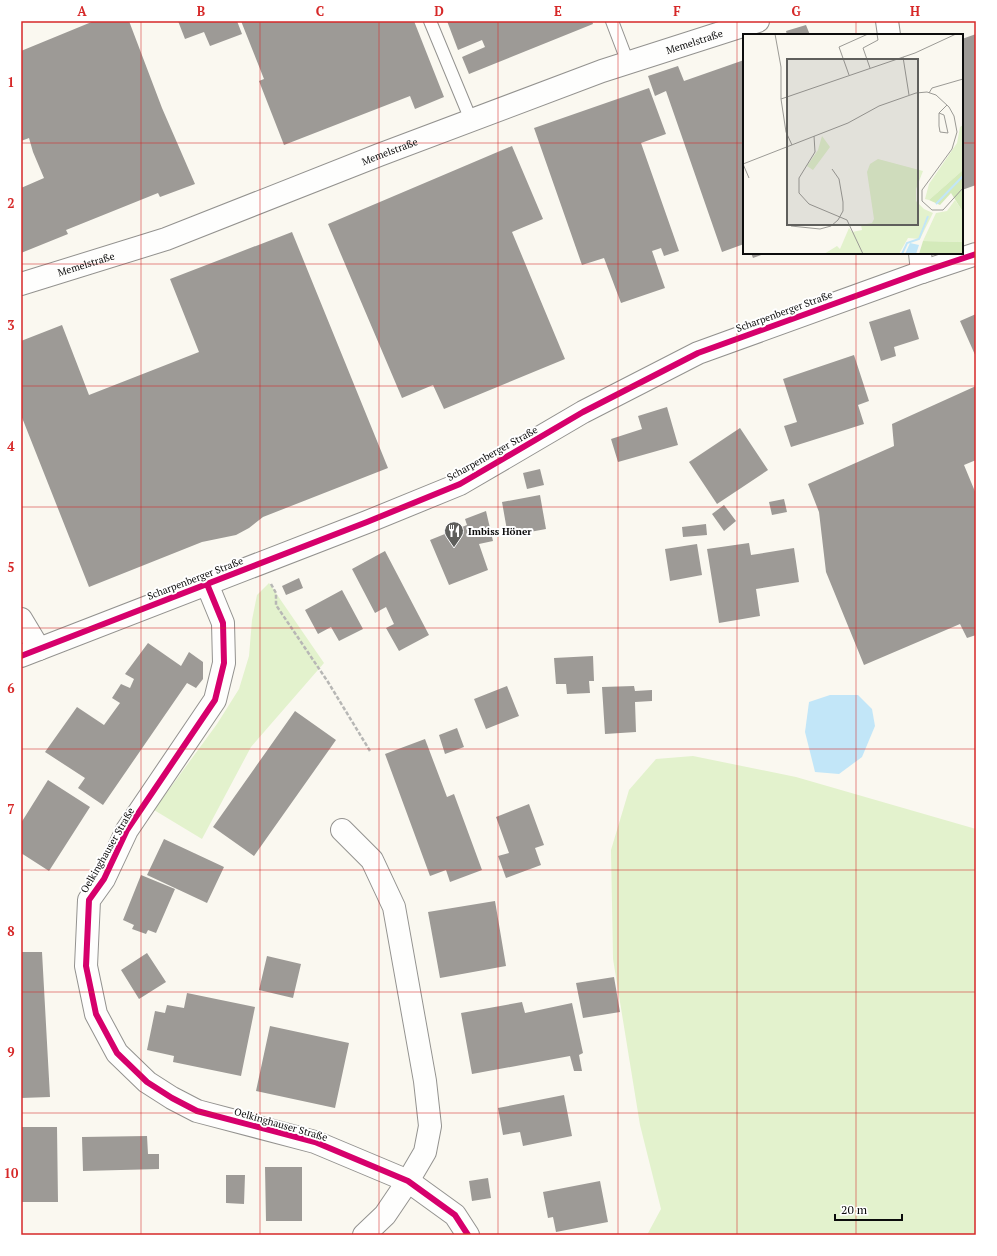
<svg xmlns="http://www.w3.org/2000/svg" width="997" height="1256" font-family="'PT Serif',serif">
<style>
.green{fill:#e3f2cd}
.water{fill:#c2e6f8}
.building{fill:#9d9a96}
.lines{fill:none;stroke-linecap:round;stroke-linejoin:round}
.lane-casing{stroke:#93928f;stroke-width:14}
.street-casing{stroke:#93928f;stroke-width:24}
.path{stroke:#b7b7b5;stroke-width:2.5;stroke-dasharray:4 2;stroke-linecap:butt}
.lane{stroke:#fefefd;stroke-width:12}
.street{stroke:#fefefd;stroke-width:22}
.cycleway-casing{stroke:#fff;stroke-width:8}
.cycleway{stroke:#d6006c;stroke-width:6}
.grid{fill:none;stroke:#d62828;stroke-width:1;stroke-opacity:0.55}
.labels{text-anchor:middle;stroke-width:4;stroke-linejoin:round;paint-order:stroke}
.street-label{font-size:10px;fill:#0c0c0c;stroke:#fff}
.poi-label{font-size:10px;font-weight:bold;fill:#0c0c0c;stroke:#fff;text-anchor:start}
.inset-river{fill:none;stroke:#c2e6f8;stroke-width:2}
.inset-road{fill:none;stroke:#9b9a95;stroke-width:1}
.view{fill:#5f5f5c;fill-opacity:0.15;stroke:#5f5f5c;stroke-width:2}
.inset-edge{fill:none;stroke:#0c0c0c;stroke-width:2}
.neatline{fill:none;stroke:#d62828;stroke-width:1.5}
.grid-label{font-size:13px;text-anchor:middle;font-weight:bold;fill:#d62828}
</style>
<rect width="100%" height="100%" fill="#faf8f0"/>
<path class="green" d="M269 583 324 663 251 747 202 839 154 810 217 724 239 689 249 656 252 620 257 595Z
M693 756 796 777 976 829V1235H647L661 1209 640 1125 613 959 611 850 629 790 656 759Z"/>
<path class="water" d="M830 695H858L872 709 875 726 862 757 839 774 815 772 805 732 809 702Z"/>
<path class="building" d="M94 21H129L162 108 195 184 160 197 158 193 66 230 68 234 21 253V188L44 178 33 152 29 138 21 141V51Z
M178 21H237L242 34 210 46 204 32 185 39Z
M241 21H414L444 97 415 109 410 96 284 145 259 81 264 79Z
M447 21H592L593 24 469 74 462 57 485 47 482 40 458 50Z
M806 25 810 35H787L786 31Z
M976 34V185L962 190V39Z
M744 60V244L722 252 666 91 655 96 648 76 678 66 684 81Z
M649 88 666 134 641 143 679 251 664 256 661 248 652 251 665 288 621 303 604 258 582 265 534 128Z
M512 146 543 219 512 232 565 359 444 409 433 385 402 398 328 224Z
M292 232 388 468 263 517 249 528 236 535 202 542 89 587 21 415V341L62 325 89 395 199 352 170 279Z
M751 253H767L753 258Z
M910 309 919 339 894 347 896 356 881 361 869 322Z
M976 314V357L960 321Z
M854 355 869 401 858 405 864 424 791 447 784 426 797 422 783 379Z
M976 386V460L964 465 976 494V635L967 638 960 624 864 665 826 572 819 512 808 484 894 446 892 424Z
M667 407 678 445 618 462 611 439 642 429 638 416Z
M740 428 768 470 717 504 689 462Z
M540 469 544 485 527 489 523 473Z
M540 495 546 529 508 536 502 502Z
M784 499 787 512 772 515 769 502Z
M724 505 736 521 724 531 712 514Z
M486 511 493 541 479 544 488 570 449 585 430 540 467 525 465 519Z
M706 524 707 535 683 537 682 527Z
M749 543 751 555 794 548 799 582 756 589 760 616 719 623 707 549Z
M697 544 702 575 670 581 665 549Z
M385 551 429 635 399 651 386 628 394 624 386 607 375 613 352 569Z
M299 578 303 588 286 595 282 586Z
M342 590 363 629 339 641 331 627 318 634 305 610Z
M148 643 181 666 189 652 203 662V679L196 688 187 683 103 805 78 788 85 778 45 752 77 707 104 725 120 703 112 698 121 684 130 688 134 679 125 674Z
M593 656 594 681H589L590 693 567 694 566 684H556L554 658Z
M507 686 519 716 486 729 474 699Z
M634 686 635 691 652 690V701L635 702 636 732 605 734 602 687Z
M295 711 336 740 254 856 213 827Z
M457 728 464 747 445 754 439 735Z
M425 739 447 797 454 794 482 870 450 882 446 870 430 876 385 754Z
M48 780 90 807 49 871 21 853V823Z
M529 804 544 845 535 848 541 865 506 878 498 856 509 853 496 817Z
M164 839 224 867 207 903 147 875Z
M141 875 175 889 156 933 148 930 146 934 132 929 134 925 123 920Z
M495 901 506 966 440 978 428 912Z
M21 952H42L50 1097 21 1098Z
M147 953 166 982 139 999 121 970Z
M267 956 301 964 293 998 259 990Z
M614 977 620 1012 583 1018 576 983Z
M187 993 255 1007 241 1076 173 1062 174 1056 147 1050 155 1011 165 1013 167 1005 184 1008Z
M522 1002 525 1013 572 1003 583 1053 579 1055 582 1071H574L570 1056 472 1074 461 1013Z
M270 1026 349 1043 335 1108 256 1091Z
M564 1095 572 1136 523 1146 520 1132 503 1135 498 1108Z
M21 1127H57L58 1202H21Z
M147 1136 148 1154H159V1169L83 1171 82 1137Z
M265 1167H302V1221H266Z
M226 1175H245L244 1204 226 1203Z
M488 1178 491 1198 472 1201 469 1181Z
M600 1181 608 1222 556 1232 553 1217 548 1218 543 1192Z"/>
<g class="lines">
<defs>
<path id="lane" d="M430 21 471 120
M612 21 628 63"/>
<g id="street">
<path d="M887 21 889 35"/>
<path d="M920 253 922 272"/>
<path id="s1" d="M21 284 166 239 379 155 602 71 758 21"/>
<path d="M207 584 223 623 224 663 215 700 127 830 104 879 89 900 86 966 96 1014 117 1053 147 1082 172 1098 197 1111 315 1142 408 1181 455 1215 468 1235"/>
<path d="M21 619 39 649"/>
<path d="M21 656 367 522 460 484 583 412 698 353 922 272 976 254"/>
<path d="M342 830 372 860 394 907 425 1081 430 1126 425 1152 408 1181 385 1215 364 1235"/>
</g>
</defs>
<use href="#lane" class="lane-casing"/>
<use href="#street" class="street-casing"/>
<path class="path" d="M271 584 276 593V605L328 682 370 751"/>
<use href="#lane" class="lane"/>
<use href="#street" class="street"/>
<defs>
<path id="cycleway" d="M207 584 223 623 224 663 215 700 127 830 104 879 89 900 86 966 96 1014 117 1053 147 1082 172 1098 197 1111 315 1142 408 1181 455 1215 468 1235
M21 656 367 522 460 484 583 412 698 353 922 272 976 254"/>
</defs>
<use href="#cycleway" class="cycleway-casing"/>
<use href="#cycleway" class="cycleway"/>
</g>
<path class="grid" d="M141 21V1235M260 21V1235M379 21V1235M498 21V1235M618 21V1235M737 21V1235M856 21V35M21 143H744M962 143H976M856 253V1235M21 264H976M21 386H976M21 507H976M21 628H976M21 749H976M21 870H976M21 992H976M21 1113H976"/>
<defs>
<symbol id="restaurant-pin" viewBox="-11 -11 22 30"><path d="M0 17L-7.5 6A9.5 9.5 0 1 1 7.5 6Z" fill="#5f5f5c" stroke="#fff"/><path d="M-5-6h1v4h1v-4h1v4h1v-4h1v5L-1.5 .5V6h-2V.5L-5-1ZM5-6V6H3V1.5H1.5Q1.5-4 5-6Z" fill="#fff"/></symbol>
</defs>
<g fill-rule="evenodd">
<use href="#restaurant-pin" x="443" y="520" width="22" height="30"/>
</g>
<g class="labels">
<g class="street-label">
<text dy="4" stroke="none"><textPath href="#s1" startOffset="716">Memelstraße</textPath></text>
<text dy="4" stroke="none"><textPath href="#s1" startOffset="392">Memelstraße</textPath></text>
<text dy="4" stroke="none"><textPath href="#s1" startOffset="68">Memelstraße</textPath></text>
<text transform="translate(784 311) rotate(-20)" y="4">Scharpenberger Straße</text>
<text transform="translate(492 453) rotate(-29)" y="4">Scharpenberger Straße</text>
<text transform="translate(195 578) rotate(-21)" y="4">Scharpenberger Straße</text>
<text transform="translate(107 850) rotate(-60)" y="4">Oelkinghauser Straße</text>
<text transform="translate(281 1124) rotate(16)" y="4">Oelkinghauser Straße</text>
</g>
<g class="poi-label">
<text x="468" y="535">Imbiss Höner</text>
</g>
</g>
<g transform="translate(743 34)">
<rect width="220" height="220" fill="#faf8f0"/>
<path d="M220 91V136L186 166 182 165 186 150 214 109 217 93ZM79 102 87 113 70 136 64 132 75 116ZM135 125 180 137 173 155V167L181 175 190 179 177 205 165 204 156 220H81L94 212 97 215 106 194 109 198 119 196 118 191 129 189 131 185 124 138 127 130ZM212 166 220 178V208L180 207 193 179 204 177Z" fill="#e3f2cd"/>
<path d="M220 136V178L208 159 197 171 186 166ZM180 207 220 208V220H176Z" fill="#d4eaba"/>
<path d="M167 209 176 211 173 220H162Z" fill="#c2e6f8"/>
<path class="inset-river" d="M193 170 220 142M159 220 164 209 176 205 185 182"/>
<path class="inset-road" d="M32 0 38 33V65L43 98 49 111M160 23 166 61M127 34 120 14 135 6 134 0M106 41 96 13 125 0M186 59 189 54 220 45M38 65 172 19 213 0M196 79 201 81 205 99 197 98 196 92V79L204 71M71 102 72 118 56 144V159L66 170 104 186 120 220M0 130 105 89 136 72 173 59 184 58 193 61 206 73 211 82 214 98 209 115 179 156V167L189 176H200L220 154M0 130 6 144M48 192 77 195 88 192 95 186 100 177V168L96 145 89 135"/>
<path class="view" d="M44 25H175V191H44Z"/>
<rect width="220" height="220" class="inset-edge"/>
</g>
<rect width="997" height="1256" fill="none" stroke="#ffffff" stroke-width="44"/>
<path d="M835 1214v6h67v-6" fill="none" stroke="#0c0c0c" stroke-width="2"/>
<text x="841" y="1214" font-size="12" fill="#0c0c0c" stroke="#ffffff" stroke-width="3" paint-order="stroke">20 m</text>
<rect x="22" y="22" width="953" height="1212" class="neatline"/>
<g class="grid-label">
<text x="82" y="16">A</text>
<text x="201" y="16">B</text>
<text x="320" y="16">C</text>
<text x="439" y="16">D</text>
<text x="558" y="16">E</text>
<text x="677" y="16">F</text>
<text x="796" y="16">G</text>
<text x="915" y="16">H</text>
<text x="11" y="87">1</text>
<text x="11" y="208">2</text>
<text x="11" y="330">3</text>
<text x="11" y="451">4</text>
<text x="11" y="572">5</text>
<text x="11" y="693">6</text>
<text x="11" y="814">7</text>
<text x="11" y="936">8</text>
<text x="11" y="1057">9</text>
<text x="11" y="1178">10</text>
</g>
</svg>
